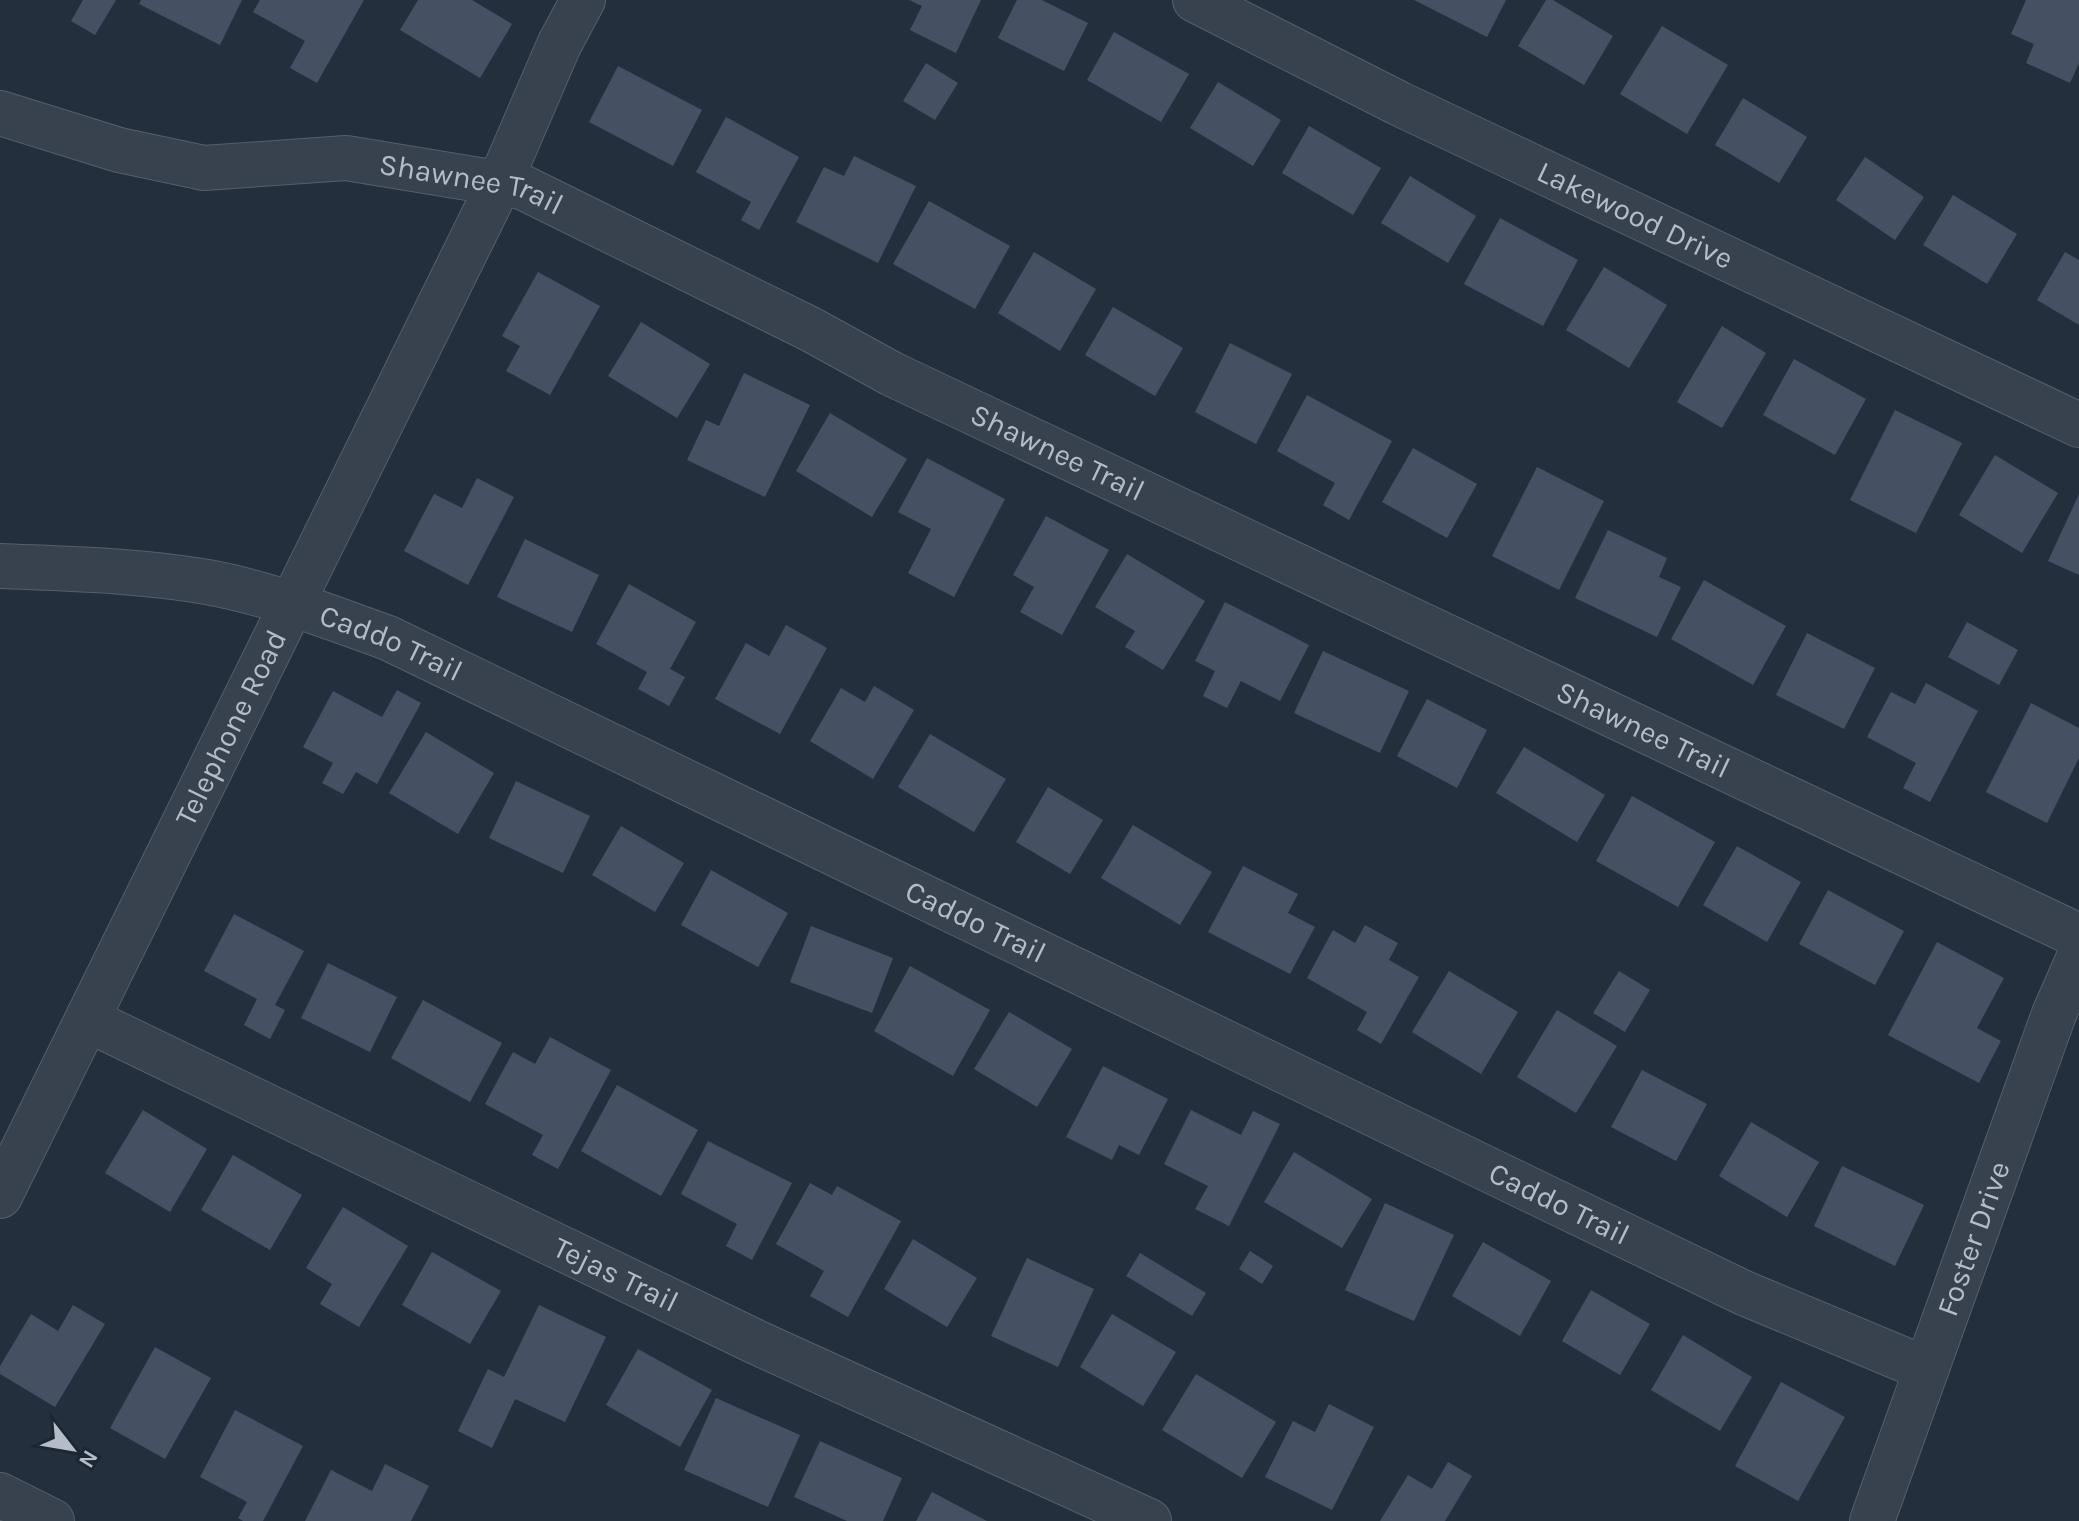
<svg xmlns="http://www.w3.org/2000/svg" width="2079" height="1521" font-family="Karla,sans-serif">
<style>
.building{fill:#455162}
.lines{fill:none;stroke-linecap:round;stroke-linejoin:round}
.minor-casing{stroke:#565f6c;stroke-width:46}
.minor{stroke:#38414e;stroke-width:44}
.labels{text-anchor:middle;stroke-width:6;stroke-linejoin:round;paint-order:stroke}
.street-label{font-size:30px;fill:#b4bcc9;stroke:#1d2633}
</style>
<rect width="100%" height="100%" fill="#242f3e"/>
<path class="building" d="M83 0H116L95 35 71 21Z
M141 0H242L220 45 139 4Z
M260 0H364L317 83 290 68 305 41 253 12Z
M418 0H472L512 24 480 78 400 30Z
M909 0H981L956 53 910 30 922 6Z
M1017 0H1042L1088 23 1064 71 998 38Z
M1414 0H1506L1487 37Z
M1546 0H1553L1613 36 1584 85 1518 46Z
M2026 0H2079V63L2070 83 2026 63 2034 44 2011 34Z
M1662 26 1728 65 1687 134 1620 94Z
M1114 32 1189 74 1161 122 1087 80Z
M926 63 958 83 935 120 903 101Z
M618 66 702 110 673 166 589 122Z
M1218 82 1281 120 1253 166 1190 128Z
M1743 98 1807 137 1779 183 1715 145Z
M726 117 799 157 759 230 741 220 751 202 696 172Z
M1309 126 1381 168 1353 215 1282 173Z
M854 156 916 186 878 263 796 222 824 167 844 176Z
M1865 157 1924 197 1895 240 1836 200Z
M1410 176 1476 216 1448 263 1381 223Z
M1953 195 2017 234 1987 284 1923 245Z
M929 201 1010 246 975 309 893 264Z
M1500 218 1578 260 1543 326 1464 284Z
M1034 252 1096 289 1060 351 998 313Z
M2065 252 2079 260V325L2037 300Z
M1604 267 1667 305 1629 368 1566 330Z
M538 272 600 306 550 395 506 371 520 346 502 336Z
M1113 307 1183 348 1155 396 1085 355Z
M641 322 710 364 677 418 608 376Z
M1722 326 1766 353 1722 428 1677 402Z
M1230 343 1292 374 1256 444 1195 412Z
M1794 359 1866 399 1835 455 1763 415Z
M744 373 810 405 765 497 687 460 706 420 719 426Z
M1307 395 1392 441 1349 520 1323 505 1335 483 1277 451Z
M1895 410 1962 443 1916 533 1850 500Z
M830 413 907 459 872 517 796 471Z
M1413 448 1477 484 1447 538 1382 502Z
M1995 455 2058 493 2022 553 1959 515Z
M927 458 1005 499 954 597 908 573 931 529 898 512Z
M1537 467 1604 501 1559 590 1492 556Z
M477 478 514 497 468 585 404 551 434 494 462 508Z
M2079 494V575L2048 561Z
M1046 516 1109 550 1062 635 1020 612 1034 587 1013 575Z
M1608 530 1667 558 1659 577 1681 587 1657 637 1575 598Z
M525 539 599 575 572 632 497 597Z
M1127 554 1205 601 1163 670 1125 647 1135 631 1095 607Z
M1704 580 1786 626 1753 685 1671 639Z
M629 584 696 622 670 669 685 677 669 706 638 689 647 672 596 644Z
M1225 602 1309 645 1280 701 1241 681 1227 708 1203 696 1215 671 1195 661Z
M1967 622 2018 650 1999 685 1948 657Z
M786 625 827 648 780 734 715 699 746 643 769 656Z
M1807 633 1875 668 1844 729 1776 695Z
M1323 651 1409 691 1380 753 1294 713Z
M1926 683 1978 711 1930 802 1903 788 1916 763 1867 737 1891 692 1915 704Z
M874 686 914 710 873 779 810 741 841 688 865 702Z
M397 690 421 703 377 784 356 772 343 794 322 783 333 763 303 747 333 691 382 717Z
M1427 699 1487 730 1457 788 1397 756Z
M2031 703 2079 728V758L2047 823 1986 792Z
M426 732 494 773 458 834 389 793Z
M930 734 1006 779 974 832 898 787Z
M1524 747 1605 795 1577 842 1496 793Z
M516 781 590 816 563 873 489 838Z
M1048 787 1103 820 1070 874 1016 842Z
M1632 796 1715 842 1678 907 1596 861Z
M1133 825 1212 872 1180 925 1101 878Z
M621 826 684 863 655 912 592 875Z
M1737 846 1801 882 1767 942 1703 905Z
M1243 866 1298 894 1288 913 1315 927 1290 974 1208 932Z
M711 870 788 913 758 967 681 925Z
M1828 890 1904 931 1875 985 1799 944Z
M234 914 304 951 275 1005 285 1010 270 1039 244 1025 257 999 204 971Z
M1365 925 1398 943 1389 960 1419 977 1381 1044 1357 1030 1367 1012 1307 978 1333 930 1355 943Z
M811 926 893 958 872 1013 790 982Z
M1937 942 2004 978 1977 1028 2001 1041 1979 1083 1888 1035Z
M328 963 397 997 370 1052 301 1018Z
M910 966 990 1010 953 1076 874 1031Z
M1449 971 1518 1012 1481 1074 1412 1032Z
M1619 971 1650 990 1625 1032 1593 1013Z
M423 1000 502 1043 470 1102 391 1058Z
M1557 1010 1617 1046 1576 1113 1517 1077Z
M1009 1012 1072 1049 1037 1107 974 1069Z
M550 1037 611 1070 558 1169 532 1155 543 1135 485 1104 513 1052 535 1064Z
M1103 1066 1168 1099 1139 1155 1119 1145 1112 1160 1066 1137Z
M1642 1070 1707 1104 1676 1161 1611 1127Z
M617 1085 698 1130 661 1196 581 1151Z
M143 1110 207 1149 170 1212 105 1173Z
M1191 1110 1241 1135 1253 1111 1280 1124 1229 1226 1195 1209 1208 1186 1164 1164Z
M1751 1122 1819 1162 1787 1217 1719 1176Z
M708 1141 792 1183 752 1260 726 1246 737 1224 681 1194Z
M1294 1152 1372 1199 1342 1248 1264 1202Z
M233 1155 302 1195 270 1250 201 1210Z
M1842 1166 1924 1205 1895 1266 1814 1226Z
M810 1183 832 1195 837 1186 901 1221 848 1317 810 1296 824 1271 776 1244Z
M1385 1203 1454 1235 1414 1321 1345 1290Z
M343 1207 408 1246 359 1327 320 1304 332 1284 306 1268Z
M913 1239 977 1278 947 1327 884 1289Z
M1483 1242 1551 1281 1520 1336 1452 1296Z
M1250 1251 1273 1266 1262 1284 1239 1269Z
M432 1252 501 1291 470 1344 402 1305Z
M1140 1253 1206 1293 1192 1316 1126 1276Z
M1027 1258 1094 1289 1058 1367 991 1336Z
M1591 1290 1650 1324 1620 1375 1562 1341Z
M73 1305 105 1324 55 1407 0 1374V1366L31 1314 58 1331Z
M539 1305 606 1337 565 1422 515 1399 492 1448 458 1431 488 1369 504 1377Z
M1112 1314 1176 1352 1143 1406 1080 1367Z
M1683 1335 1752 1377 1720 1431 1651 1390Z
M155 1347 211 1378 165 1459 110 1428Z
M638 1349 712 1390 680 1447 606 1405Z
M1196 1374 1276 1422 1242 1478 1162 1430Z
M1781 1382 1845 1417 1798 1501 1735 1466Z
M716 1398 800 1435 768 1507 684 1470Z
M1329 1404 1374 1427 1332 1510 1265 1477 1293 1421 1315 1432Z
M235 1410 303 1446 263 1521H243L238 1518 247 1502 200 1477Z
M820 1441 902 1478 883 1521H847L794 1497Z
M1448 1462 1472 1476 1445 1521H1380L1408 1475 1432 1489Z
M385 1464 429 1486 411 1521H305L331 1470 372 1491Z
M932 1492 987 1521H916Z"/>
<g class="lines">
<defs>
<g id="minor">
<path id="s1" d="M1195 0 1400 104 2079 425"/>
<path id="s2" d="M0 113 119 150 204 168 346 158 522 187 810 329 892 374 2079 936"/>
<path id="s3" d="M0 566C69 569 138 570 207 582 269 593 329 617 388 638L1744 1293 1926 1369"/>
<path id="s4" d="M88 1020 758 1343 1149 1521"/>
<path id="s5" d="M0 1196 500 182 559 45 583 0"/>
<path d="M0 1495 52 1521"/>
<path id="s6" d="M1872 1521 2054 1014 2079 957"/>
</g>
</defs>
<use href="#minor" class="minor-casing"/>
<use href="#minor" class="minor"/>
</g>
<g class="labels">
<g class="street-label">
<text dy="10" stroke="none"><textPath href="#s2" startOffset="482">Shawnee Trail</textPath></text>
<text dy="10" stroke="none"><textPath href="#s1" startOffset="490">Lakewood Drive</textPath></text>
<text dy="10" stroke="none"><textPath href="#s2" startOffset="1130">Shawnee Trail</textPath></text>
<text dy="10" stroke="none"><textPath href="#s3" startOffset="402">Caddo Trail</textPath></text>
<text dy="10" stroke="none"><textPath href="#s5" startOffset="522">Telephone Road</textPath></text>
<text dy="10" stroke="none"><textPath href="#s2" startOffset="1778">Shawnee Trail</textPath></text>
<text dy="10" stroke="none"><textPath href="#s3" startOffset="1050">Caddo Trail</textPath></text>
<text dy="10" stroke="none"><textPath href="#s3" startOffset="1698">Caddo Trail</textPath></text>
<text dy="10" stroke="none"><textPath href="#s6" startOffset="300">Foster Drive</textPath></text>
<text dy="10" stroke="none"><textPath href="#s4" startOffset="586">Tejas Trail</textPath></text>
</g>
</g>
<g transform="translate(72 1449) rotate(121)" stroke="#1d2633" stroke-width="6" paint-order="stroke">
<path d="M0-6L14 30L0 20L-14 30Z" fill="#b4bcc9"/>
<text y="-12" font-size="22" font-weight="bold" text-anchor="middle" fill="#b4bcc9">N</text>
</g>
</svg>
